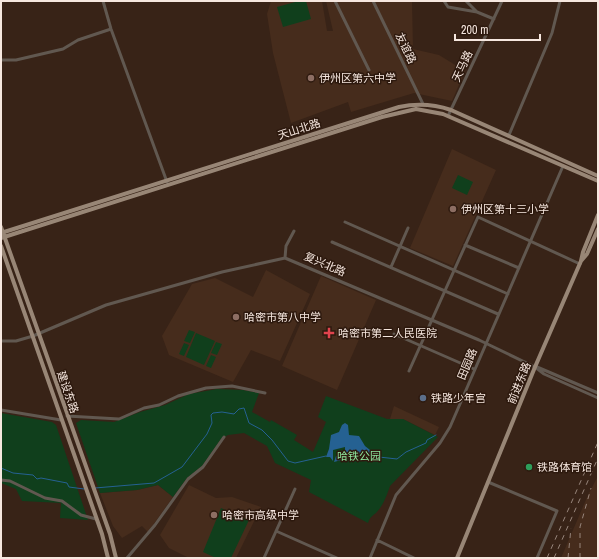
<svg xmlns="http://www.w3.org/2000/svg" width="599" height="559" font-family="'Archivo Narrow','Noto Sans SC',sans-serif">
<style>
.built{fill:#462c1c}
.green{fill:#103f1c}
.water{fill:#256192}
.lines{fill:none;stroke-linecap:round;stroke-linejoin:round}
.stream{stroke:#256192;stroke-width:1}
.minor{stroke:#615850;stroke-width:3}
.major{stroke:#988676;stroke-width:4}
.rail{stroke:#97857b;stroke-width:1;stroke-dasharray:5 5;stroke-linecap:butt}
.education-dot{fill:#8d6e63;stroke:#2d190e;stroke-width:1.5}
.health-dot{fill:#e0444e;stroke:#2d190e;stroke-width:1.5}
.service-dot{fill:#5c6f8a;stroke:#2d190e;stroke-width:1.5}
.leisure-dot{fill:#2e9e5b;stroke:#2d190e;stroke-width:1.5}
.labels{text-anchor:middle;stroke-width:3;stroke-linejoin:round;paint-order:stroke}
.street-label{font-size:11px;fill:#f6e7df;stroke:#2d190e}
.poi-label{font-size:11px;fill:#f6e7df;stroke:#2d190e;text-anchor:start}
.park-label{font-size:11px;fill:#8fe79f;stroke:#2d190e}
</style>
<rect width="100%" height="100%" fill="#382317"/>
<path class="built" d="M271 1H322L327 31H333L326 1H412L413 49 439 55 465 71 452 101 414 93 351 112 348 102 291 123 273 53 267 14Z
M452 149 496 170 453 266 410 248Z
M266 270 310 294 280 361 251 350 233 382 169 355 162 336 192 284 215 278 253 297Z
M321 276 376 300 337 390 282 366Z
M394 406 439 427 435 435 403 419H390Z
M598 476V558H561L588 495Z
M158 485 173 497 148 532 142 526 122 538 113 526 100 493 137 490Z
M189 485 216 498 232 497 261 507 236 558H189L169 548 160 535Z"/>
<path class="green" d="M299 1H306L311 19 283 27 277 7Z
M458 175 473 182 467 195 452 188Z
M189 330 195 332 190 343 184 341Z
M196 333 215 341 204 365 186 357Z
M216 342 222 344 217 355 211 353Z
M184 343 189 345 184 356 179 354Z
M211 355 216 357 211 368 206 366Z
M217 389 243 390 259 393 252 412 270 422 271 420 297 435 294 440 313 452 326 422 318 417 326 396 387 419H403L438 437 390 486C387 495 383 506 376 513 372 516 370 517 368 523L309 492 311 480 275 463 267 446 244 433 228 435 221 439 202 466 187 478 173 497 158 485 137 490 100 493 76 423 81 420 114 422 140 412 165 405 189 394Z
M1 413 52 422 56 425 88 520 60 518 61 503 22 501 16 489 1 483Z
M221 508 249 520 231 558H216L203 552Z"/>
<path class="water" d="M345 423 348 425 349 435 359 436 365 446 375 454V457H352L334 462 336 456 345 453V447L333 450V461L330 457H326L329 449 331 435 339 432 342 425Z"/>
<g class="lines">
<path class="stream" d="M376 455 379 457 397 459 406 452 426 443 427 440 436 435
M1 468 13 473 33 475 37 479 41 478 67 483 69 487 84 489
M95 488 154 483 182 467 207 434 212 423 211 415 213 413 222 412 234 414 239 409 244 408 249 423 262 430 272 440 288 461 295 463 326 456"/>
<path class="minor" d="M103 1 111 29 167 182
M335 1 369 70
M373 1 423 104
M444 1 448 7 477 12 494 19
M466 1 477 12
M1 60H16L63 49 78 40 111 29
M448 116 502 1
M509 135 552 33 560 1
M345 222 508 294
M332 242 498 314
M465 245 519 268
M285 258 286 246 294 231
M391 267 408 228
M394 334 474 369
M1 341H16L33 336 106 305 222 272 285 258 479 340 535 367 544 374 598 398
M537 367 598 393
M409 371 478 217 580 264
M1 410 61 420
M67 416 119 419 144 408 159 405 178 396 206 388 232 386 265 393
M1 480 10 481 45 498 62 501 81 515 96 519
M488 482 557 511 537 558
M276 531 337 558
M377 540 414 558
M127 558 155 525 188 479 203 467 224 437
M264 558 295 489
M370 558 396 495 440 443 450 427 563 166"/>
<path class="major" d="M1 227 110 534 116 558
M1 233 399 107C418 103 433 104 451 110L598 176
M1 238 382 117 416 109 443 114 598 181
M1 246 102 534 108 558
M581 261 587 254 598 229
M457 558 535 367 581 261 583 252 598 215"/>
<path class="rail" d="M547 558 598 442
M554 558 598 458
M568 558 571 528
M580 558V527L591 488"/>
</g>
<g class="education-dot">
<circle cx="311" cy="78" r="4"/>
<circle cx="453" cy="209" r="4"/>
<circle cx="236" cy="317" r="4"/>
<circle cx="214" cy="515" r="4"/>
</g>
<path class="health-dot" d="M327 327h4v4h4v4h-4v4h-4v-4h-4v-4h4z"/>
<circle class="service-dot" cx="423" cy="398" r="4"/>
<circle class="leisure-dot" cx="529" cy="467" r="4"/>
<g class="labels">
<g class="street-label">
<text transform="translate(406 48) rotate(64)" y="4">友谊路</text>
<text transform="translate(462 66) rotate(-65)" y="4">天马路</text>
<text transform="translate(299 129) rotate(-18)" y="4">天山北路</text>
<text transform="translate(325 264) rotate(23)" y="4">复兴北路</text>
<text transform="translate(467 364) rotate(-67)" y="4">田园路</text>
<text transform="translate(519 383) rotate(-68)" y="4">前进东路</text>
<text transform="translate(68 392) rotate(71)" y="4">建设东路</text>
</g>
<g class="poi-label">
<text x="319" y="82">伊州区第六中学</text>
<text x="461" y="213">伊州区第十三小学</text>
<text x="244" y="321">哈密市第八中学</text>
<text x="338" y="337">哈密市第二人民医院</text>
<text x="431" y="402">铁路少年宫</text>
<text x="537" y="471">铁路体育馆</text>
<text x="222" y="519">哈密市高级中学</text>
</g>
<g class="park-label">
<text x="359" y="460">哈铁公园</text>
</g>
</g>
<rect width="599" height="559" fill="none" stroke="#f6e7df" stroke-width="4"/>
<path d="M455 34v6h85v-6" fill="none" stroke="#f6e7df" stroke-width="2"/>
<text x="461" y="34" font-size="12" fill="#f6e7df" stroke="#2d190e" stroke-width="3" paint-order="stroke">200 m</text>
</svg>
